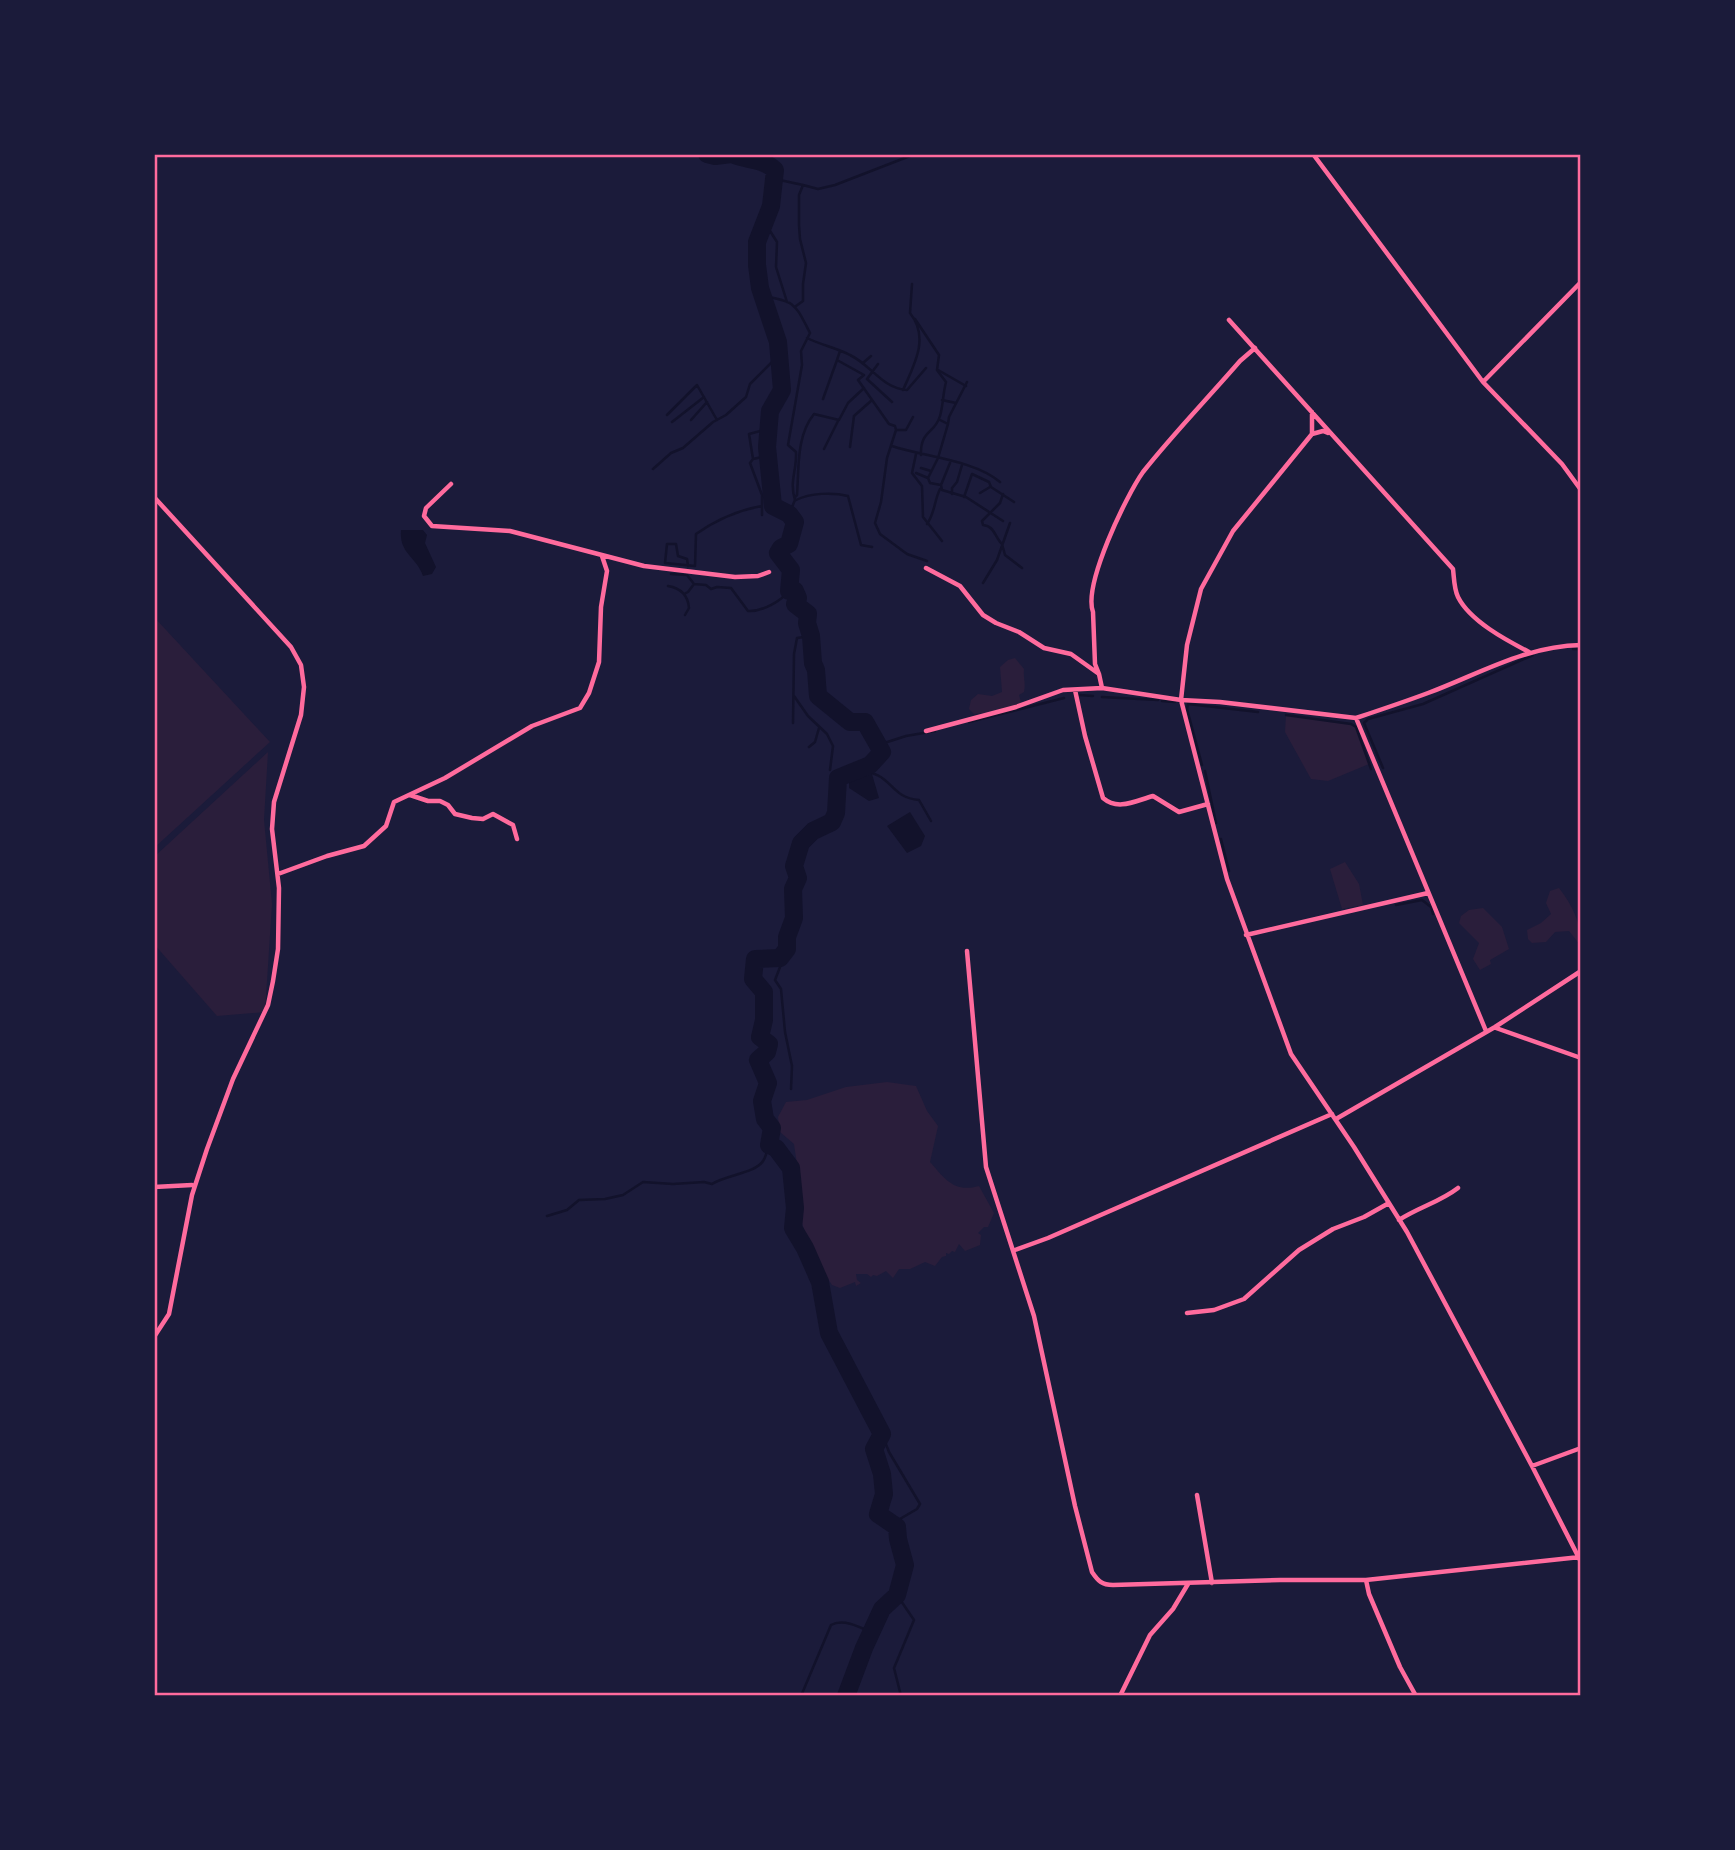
<svg xmlns="http://www.w3.org/2000/svg" width="1735" height="1850" font-family="'Public Sans',sans-serif">
<style>
.green{fill:#2a1e3b}
.water{fill:#12122b}
.lines{fill:none;stroke-linecap:round;stroke-linejoin:round}
.stream{stroke:#12122b;stroke-width:2.5}
.river{stroke:#12122b;stroke-width:18}
.minor{stroke:#ff6b9d;stroke-width:4.5}
.neatline{fill:none;stroke:#ff6b9d;stroke-width:2.5}
</style>
<rect width="100%" height="100%" fill="#1b1b3a"/>
<path class="green" d="M154 617 270 742 154 848Z
M1015 658 1024 669C1023 678 1026 683 1024 692L1019 695 1021 702 1016 709 1010 711 974 714 969 709 971 700 978 694 992 696 1002 692 1000 667 1008 660Z
M1286 715 1351 724 1356 727 1369 764 1328 781 1311 779 1285 732Z
M268 752 264 820 272 904 265 1012 217 1016 154 944V857Z
M1345 862 1359 884 1363 905 1342 909 1330 869Z
M1559 888C1573 906 1581 923 1581 946L1569 931 1555 932 1546 942 1532 943 1528 939 1527 930 1541 923 1551 914 1546 903 1550 891Z
M1483 908 1502 927 1509 949 1490 960 1491 964 1480 970 1473 959 1479 943 1459 923 1461 916 1469 910Z
M887 1082 916 1086 927 1111 938 1126 930 1162C945 1179 954 1193 979 1186L994 1213 988 1227H984L978 1233 981 1235 980 1245 965 1251 959 1244 955 1252 952 1251 949 1254 946 1253V1256L942 1257 935 1266 925 1262 910 1269H899L893 1278 886 1271 877 1276 873 1275 871 1277 867 1274H856L857 1280 861 1283 856 1286 855 1282 840 1288 832 1285 825 1274 820 1278 799 1214 798 1171 794 1144 780 1132 778 1117 786 1102 807 1100 846 1087Z"/>
<path class="water" d="M401 530H423L427 535 425 543 436 567 432 574 423 576C416 556 399 554 401 530Z
M872 774 879 798 869 801 849 788V781Z
M910 812 925 836 921 846 907 853 887 826Z"/>
<g class="lines">
<path class="stream" d="M775 179 803 185 799 195V225L800 239 806 263 803 284V301L796 306
M803 185 818 189 835 185 915 154
M765 223 777 242 776 267 787 302
M762 296C796 301 795 304 810 333L801 351 802 365 788 445 796 452C797 471 789 481 795 500L789 514
M915 319 939 355 937 370 946 382C943 393 943 406 940 416 935 434 920 430 921 455
M807 338C821 345 837 348 850 355 871 365 883 389 907 390L926 368
M840 351 837 360 864 375 858 380 889 424 895 426 896 430 887 458 881 502 875 523 880 534 907 554 927 561
M863 363 871 356
M878 364 867 379 892 402
M938 370 966 386
M903 390C914 365 930 338 910 313L912 284
M823 399 837 360
M942 400 956 403
M667 415 697 385 717 420
M691 420 707 402
M940 420 948 424 949 417 967 382
M672 422 704 397
M896 430H906L913 417
M892 446C925 457 974 460 1000 482
M850 447 854 416 872 400
M824 449 838 421
M916 454 912 473 922 486 923 517 942 541
M753 459 749 434 768 429
M921 468 931 471
M653 469 671 453 683 448 713 422 726 415 746 397 750 384 779 355
M916 473 928 478 930 483 941 485 950 463
M972 474 989 482 991 487 1014 502
M928 478 938 458 948 424
M941 485 942 490 966 497 1003 521
M980 493 990 487
M952 494V488L957 482 962 465
M1003 494 1000 503 982 521 983 525C995 526 995 538 1002 544L1005 555 1022 568
M795 497 797 495C799 469 796 436 814 414L839 420 848 403 864 388
M964 497 972 474
M796 500C810 493 833 492 848 496L861 545 872 547
M762 515V495L750 463 753 459 767 456
M927 524C935 513 934 501 940 489
M688 566 687 559 678 556 676 544H667L665 563 695 566 696 534C716 520 738 510 762 506
M671 574 687 575 694 584 706 585 711 589 717 587 731 588 748 611C762 612 781 601 789 591
M983 583 997 560 1010 523
M668 586C680 588 688 595 689 608L685 615
M684 594 688 592 694 584
M1573 649H1581
M1079 695 1093 696
M794 696 808 716 827 734 833 746 830 770
M1102 697 1158 700
M1162 701 1175 702
M1286 715 1351 724 1356 727 1371 769
M969 722 1064 698
M793 723 794 654 797 638 811 636
M878 745 906 736 935 731
M809 747 815 742 819 728
M1202 765 1187 709 1188 704 1258 712
M1383 768 1364 723 1368 719 1423 704 1533 655
M1205 771 1216 823
M854 772C894 769 886 797 919 800L931 821
M1221 839 1229 871
M1396 905 1422 900 1431 907 1433 914
M782 956V962L775 980 781 989 785 1032 792 1066 791 1089
M547 1216 567 1210 579 1200 605 1199 623 1195 643 1182 673 1184 704 1182 712 1184C726 1175 756 1173 763 1161 766 1157 767 1150 769 1145
M882 1434 889 1452 920 1504 917 1509 893 1523
M897 1595 914 1620 894 1668 901 1696
M801 1696 831 1625C843 1618 860 1627 873 1633"/>
<path class="river" d="M707 154 715 156 731 154
M732 154C748 161 762 158 775 170L771 206 757 242V265L760 288 778 342 782 390 770 411 767 447 773 506 789 514 795 522 789 544 781 548 778 553 791 570 789 591H795L798 598 795 604 808 614 807 623 811 636 813 663 816 670 818 696 850 722H865L882 752 870 765 838 778 836 813 832 822 813 831 801 843 794 866 798 878 793 889 794 918 787 937V949L780 958 755 959 753 979 764 992V1020L760 1037 769 1044 767 1052 758 1060 768 1083 762 1101 765 1119 772 1128 769 1145 776 1148 791 1168 795 1208 793 1228 805 1248 820 1282 829 1333 882 1434 874 1449 882 1474 884 1494 878 1514 897 1527 898 1539 905 1565 897 1595 882 1609 864 1648 846 1696"/>
<path class="minor" d="M1313 154 1483 382 1562 464 1581 490
M1229 320 1453 569C1454 577 1454 589 1458 597 1470 621 1506 640 1529 652
M1483 382 1581 282
M1312 412V434L1233 531 1201 589 1187 645 1181 700 1227 879 1291 1054 1354 1147 1407 1232 1532 1466 1581 1562
M1312 434 1323 431 1328 433
M451 484 426 508 424 516 432 526 510 531 644 566 735 577 758 576 769 572
M154 497 291 647 301 665 304 687 301 715 274 802 272 829 279 888 278 949 273 981 268 1005 233 1079 207 1149 192 1195 169 1314 154 1337
M926 568 960 586 983 615 996 623 1019 632 1044 648 1071 654 1099 674 1102 688
M1099 674 1095 664 1093 612C1083 585 1126 496 1143 472 1173 434 1208 398 1240 361L1255 348
M1075 690 1085 736 1103 798C1118 811 1135 801 1153 796L1179 812 1208 804
M1356 718C1380 710 1404 702 1428 693 1479 674 1525 646 1581 645
M926 731 1016 707 1063 690 1102 688 1181 700 1220 702 1356 718 1486 1031
M410 795 428 801H440L448 805 455 814 472 818 483 819 493 814 513 825 517 839
M278 874 327 856 364 846 386 826 394 802 445 778 532 726 580 708 589 693 599 662 601 607 607 571 602 556
M1246 935 1428 893
M967 951 986 1167 1034 1316 1075 1506 1092 1572C1098 1581 1102 1585 1113 1585L1280 1580H1366L1580 1557
M1496 1028 1581 1058
M1336 1119 1495 1027 1581 971
M154 1187 192 1185
M1399 1220C1419 1207 1440 1202 1458 1188
M1015 1250 1048 1238 1332 1114
M1187 1313 1214 1310 1244 1299 1299 1250 1333 1229 1364 1217 1389 1203
M1532 1466 1581 1448
M1197 1495 1212 1583
M1366 1580 1369 1594 1400 1667 1416 1696
M1120 1696 1150 1635 1173 1609 1188 1584"/>
</g>
<rect width="1735" height="1850" fill="none" stroke="#1b1b3a" stroke-width="312"/>
<rect x="156" y="156" width="1423" height="1538" class="neatline"/>
</svg>
